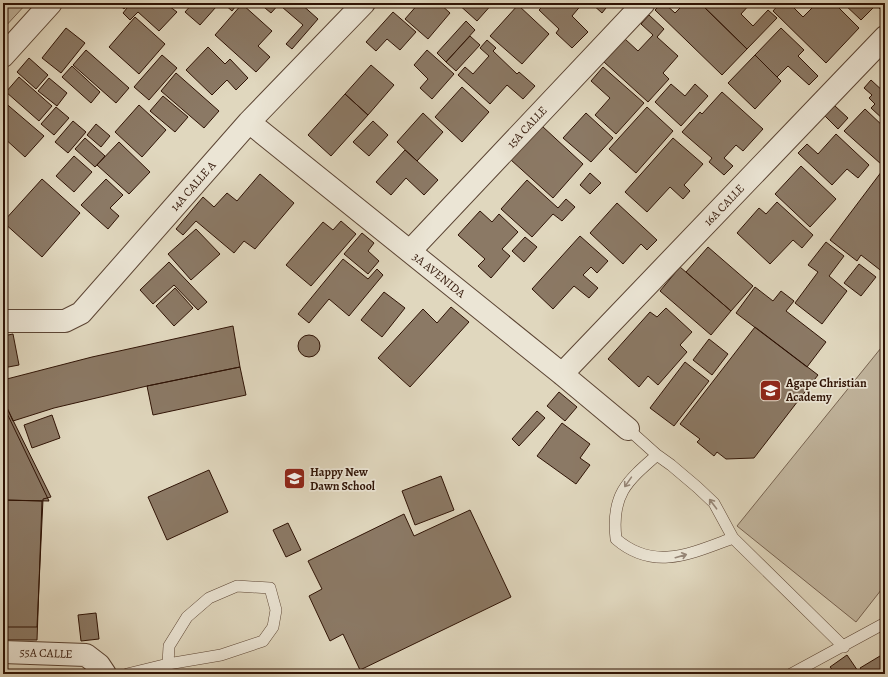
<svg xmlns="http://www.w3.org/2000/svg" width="888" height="677" font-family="Alegreya,serif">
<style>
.green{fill:#c2b69f;stroke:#786452}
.building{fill:#8b7965;stroke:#2f1305}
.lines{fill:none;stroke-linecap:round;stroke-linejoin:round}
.service-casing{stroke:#5b4433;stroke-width:12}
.minor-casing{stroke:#5b4433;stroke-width:24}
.service{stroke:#ebe5d5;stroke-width:11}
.minor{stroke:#ebe5d5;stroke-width:22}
.oneway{stroke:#968677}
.labels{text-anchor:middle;stroke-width:3.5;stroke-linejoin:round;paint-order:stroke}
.street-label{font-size:12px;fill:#2f1305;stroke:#ebe5d5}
.poi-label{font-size:12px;font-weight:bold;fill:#2f1305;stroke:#ebe5d5;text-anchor:start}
</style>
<rect width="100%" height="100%" fill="#e0d7be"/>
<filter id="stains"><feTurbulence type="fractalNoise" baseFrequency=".005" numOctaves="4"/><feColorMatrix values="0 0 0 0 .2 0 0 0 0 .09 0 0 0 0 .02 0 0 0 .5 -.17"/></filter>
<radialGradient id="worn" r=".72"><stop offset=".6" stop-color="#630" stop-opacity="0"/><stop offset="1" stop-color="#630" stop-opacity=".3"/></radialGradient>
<path class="green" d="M3 3H27L3 29Z
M885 343V585L856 622 737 526Z"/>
<path class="building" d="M117 3H130L124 9Z
M131 3H172L169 6 177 12 159 31 138 12 130 20 123 13Z
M193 3H211L216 7 200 25 185 12Z
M223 3H238L232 11Z
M259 3H280L271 13Z
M285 3H300L318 19 292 49 286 44 303 25 282 7Z
M419 3H439L450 13 428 39 405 19Z
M457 3H493L477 21Z
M546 3H583L572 16 588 32 572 48 556 33 559 29 539 10Z
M591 3H610L602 13Z
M662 3H664L675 13 685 3H700L747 49 722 75 655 10Z
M700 3H751L741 14 753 26 768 10 777 18 747 49Z
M780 3H789L803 17 817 3H834L859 28 826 63 773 11Z
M843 3H885V8L882 11 876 5 861 20Z
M242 4 272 31 258 46 270 57 256 72 215 35Z
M518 5 549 34 522 64 490 36Z
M393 12 416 32 400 50 387 39 376 51 366 42Z
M649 15 664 29 657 37 678 56 663 73 669 79 648 102 604 62 625 39 638 51 653 35 641 24Z
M135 17 165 44 139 74 109 47Z
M466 21 475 30 446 62 437 53Z
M66 28 85 43 61 73 42 58Z
M781 28 804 50 798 56 818 76 809 85 788 66 777 77 755 55Z
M470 36 480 45 456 71 446 62Z
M487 40 496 48 493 51 517 74 519 72 535 86 523 99 507 85 490 104 458 75 465 67 473 74 489 56 480 48Z
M208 47 225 64 230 59 248 78 236 90 227 80 212 95 186 70Z
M86 50 129 88 116 103 73 65Z
M427 50 454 74 432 99 420 88 428 79 414 65Z
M162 55 177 68 149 100 134 87Z
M755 55 781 81 755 109 728 83Z
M29 58 48 75 36 89 17 72Z
M371 65 394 85 368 115 345 94Z
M72 66 100 92 91 103 62 77Z
M603 67 644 103 616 134 595 115 610 98 591 81Z
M176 73 219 111 204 128 161 91Z
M19 77 52 106 39 121 6 92Z
M49 78 67 93 57 106 38 91Z
M871 80 885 93V121L871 108 875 104 869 98 872 95 864 88Z
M671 84 685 96 695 84 708 96 681 126 655 102Z
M462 87 489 112 462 142 435 117Z
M722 92 763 129 743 151 736 145 724 158 733 166 724 175 709 162 712 158 682 132 700 112 702 114Z
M345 94 368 115 331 156 308 135Z
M163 96 188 117 175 132 150 111Z
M3 101 44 136 25 157 3 137Z
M139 105 166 130 142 157 115 132Z
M835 106 848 118 838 129 825 116Z
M56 107 69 118 54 135 41 124Z
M647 107 673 131 636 173 609 149Z
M865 109 885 128V160L881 164 844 131Z
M423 113 443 132 417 161 397 142Z
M586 113 613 138 591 162 563 138Z
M73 121 86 132 68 153 55 142Z
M373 121 388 135 369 156 353 142Z
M96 124 110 136 101 147 87 135Z
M542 126 583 164 553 198 511 160Z
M836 134 869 165 858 178 847 169 832 185 798 153 807 144 818 154Z
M85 138 105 156 95 167 75 149Z
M673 138 703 164 684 185 690 191 683 199 670 187 647 212 625 192Z
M119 142 150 172 129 194 97 165Z
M405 150 438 180 424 195 406 178 391 195 376 182Z
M74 156 92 172 74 192 56 176Z
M801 166 836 199 810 227 775 194Z
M885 167V272L884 273 861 255 857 261 830 240Z
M590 173 601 183 590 194 580 185Z
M260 174 294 203 255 249 244 241 234 253 196 221 183 235 176 229 203 197 214 207 227 193 237 201Z
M42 179 80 213 42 257 3 222Z
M106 179 123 195 110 208 119 216 108 229 81 205Z
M527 180 558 208 566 199 575 207 562 221 553 214 532 237 501 209Z
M777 202 813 235 802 248 793 240 770 264 737 233 759 208 766 214Z
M617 203 657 240 647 250 641 244 623 264 590 233Z
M480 211 492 222 499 214 518 232 502 249 510 256 491 278 478 266 485 259 458 235Z
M341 221 356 234 311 286 286 265 323 222 333 230Z
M196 229 220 254 191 280 168 254Z
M362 233 374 243 368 251 379 261 368 274 344 254Z
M580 236 608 261 597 273 591 267 583 275 598 288 589 298 574 286 553 309 532 289Z
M525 237 537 247 524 262 512 251Z
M826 242 844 256 829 276 847 291 822 324 795 303 818 272 808 265Z
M708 247 753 286 731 311 686 272Z
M343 259 368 279 377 269 383 275 349 316 329 299 309 323 298 314Z
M169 262 207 302 198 310 174 285 153 304 140 290Z
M859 264 876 277 861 296 844 283Z
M680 267 731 311 711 335 660 291Z
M755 287 773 301 781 291 794 301 786 311 826 342 807 367 736 313Z
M175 288 193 308 174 326 156 306Z
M384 292 405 308 382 337 361 320Z
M451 307 469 322 410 387 378 358 423 309 437 323Z
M666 308 692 332 680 345 687 352 658 385 648 376 639 387 608 359 650 312 657 317Z
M233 326 240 367 147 386 54 408 13 421 3 399V380L92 357Z
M755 327 818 375 754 458 726 459 717 452 714 456 697 442 700 439 680 424Z
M13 334 19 365 3 368V336Z
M298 346a11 11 0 1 1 22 0a11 11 0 1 1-22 0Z
M709 339 728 354 712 375 693 360Z
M685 362 709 381 674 426 650 408Z
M240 367 246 395 153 415 147 386Z
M559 392 577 407 565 421 547 406Z
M3 400 51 497 43 499 37 627H3Z
M3 405 49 501 3 500Z
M537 411 545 418 519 446 512 439Z
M52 415 60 438 32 448 24 425Z
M562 423 590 444 580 458 590 465 576 484 537 456Z
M209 470 228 512 167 540 148 497Z
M441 476 454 510 415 525 402 491Z
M3 500 42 501 37 640H3Z
M470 510 511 597 360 670 343 634 330 641 309 596 322 589 308 561 404 514 414 536Z
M288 523 301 550 286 557 273 530Z
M96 613 99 639 81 641 78 615Z
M885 653V674H864L860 668Z
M847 655 860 674H831L834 672 830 667Z"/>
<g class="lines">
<defs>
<path id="service" d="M628 429 657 455 671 465 697 487 714 503 733 538 844 647
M657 455C626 482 611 495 616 539 654 572 692 553 733 538
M127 674 168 664 221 655 263 641 273 627 276 610 270 588 237 586 209 598 187 617 169 646 168 664
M791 674 885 623"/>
<path id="minor" d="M3 56 51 3
M249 122 562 374 628 429
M410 251 644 3
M3 321H65L81 313 249 122 364 3
M562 374 885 37
M3 652 86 655 99 665 105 674"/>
</defs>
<use href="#service" class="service-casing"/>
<use href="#minor" class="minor-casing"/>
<use href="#service" class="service"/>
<use href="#minor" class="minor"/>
</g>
<defs><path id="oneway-shaft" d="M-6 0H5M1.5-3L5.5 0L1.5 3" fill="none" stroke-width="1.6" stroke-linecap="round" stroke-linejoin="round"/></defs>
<g class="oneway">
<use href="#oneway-shaft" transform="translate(628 482) rotate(125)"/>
<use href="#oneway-shaft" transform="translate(713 504) rotate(-127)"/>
<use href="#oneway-shaft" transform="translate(681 556) rotate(-16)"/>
</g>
<defs>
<symbol id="school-square" viewBox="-11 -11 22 22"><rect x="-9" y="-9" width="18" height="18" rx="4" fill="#8f2418" stroke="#ebe5d5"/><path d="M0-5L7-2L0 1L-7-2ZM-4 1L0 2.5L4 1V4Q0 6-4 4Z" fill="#fff"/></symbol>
</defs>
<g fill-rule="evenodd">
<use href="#school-square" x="758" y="378" width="25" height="25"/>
<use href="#school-square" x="282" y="466" width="25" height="25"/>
</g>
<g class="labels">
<g class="street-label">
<text transform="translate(527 127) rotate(-47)" y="4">15A CALLE</text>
<text transform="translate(193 186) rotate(-49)" y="4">14A CALLE A</text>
<text transform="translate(724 205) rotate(-46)" y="4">16A CALLE</text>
<text transform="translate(439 275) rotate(39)" y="4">3A AVENIDA</text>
<text transform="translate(46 653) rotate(2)" y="4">55A CALLE</text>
</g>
<g class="poi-label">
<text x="786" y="387">Agape Christian<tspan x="786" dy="14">Academy</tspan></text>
<text x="310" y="476">Happy New<tspan x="310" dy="14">Dawn School</tspan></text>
</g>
</g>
<rect width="888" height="677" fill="none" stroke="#e0d7be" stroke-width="16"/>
<rect x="4" y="4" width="880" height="669" fill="none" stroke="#2f1305" stroke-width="2"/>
<rect x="8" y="8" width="872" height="661" fill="none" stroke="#2f1305"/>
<rect width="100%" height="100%" filter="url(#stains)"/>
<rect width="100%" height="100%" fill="url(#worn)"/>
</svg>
